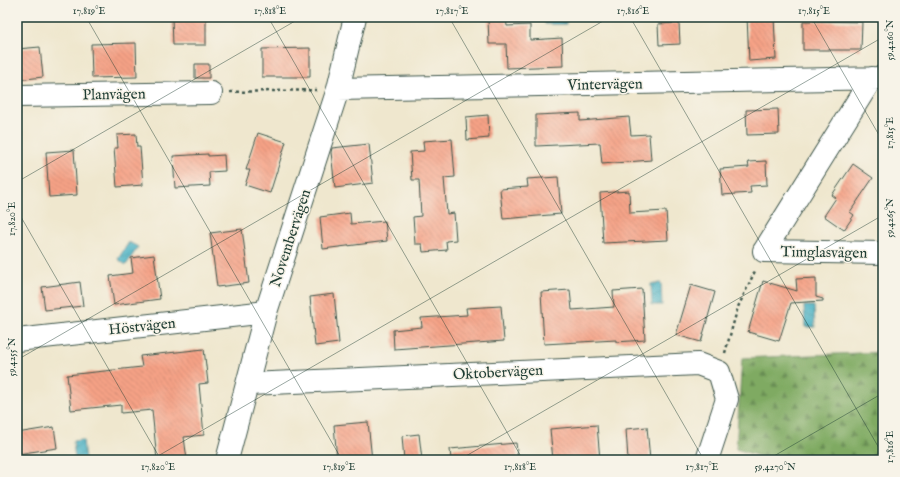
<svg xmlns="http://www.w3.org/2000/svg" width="900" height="477" font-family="'IM FELL English',serif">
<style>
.forest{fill:url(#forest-firs);stroke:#4f744b}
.water{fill:url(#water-waves);stroke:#32777c}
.building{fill:url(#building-back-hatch)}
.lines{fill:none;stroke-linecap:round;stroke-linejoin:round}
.street-casing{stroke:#3e564b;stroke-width:24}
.path{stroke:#3e564b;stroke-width:2.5;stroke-dasharray:3 3;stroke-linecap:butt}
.street{stroke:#fff;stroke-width:22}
.ticks{fill:none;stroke:#1f3d34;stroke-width:1;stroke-opacity:0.45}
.labels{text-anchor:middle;stroke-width:3;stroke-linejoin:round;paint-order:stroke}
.street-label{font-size:15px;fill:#1f3d34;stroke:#f7f3e8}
.neatline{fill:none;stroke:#1f3d34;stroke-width:1.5}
.ticks-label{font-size:10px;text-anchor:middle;fill:#1f3d34}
</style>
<defs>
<pattern id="forest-firs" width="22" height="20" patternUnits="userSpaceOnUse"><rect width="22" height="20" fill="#7faa62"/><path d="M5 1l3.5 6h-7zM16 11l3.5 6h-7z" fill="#678c52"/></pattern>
<pattern id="water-waves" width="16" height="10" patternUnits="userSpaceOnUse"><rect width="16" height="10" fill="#46b1c4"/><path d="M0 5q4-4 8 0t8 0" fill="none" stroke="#3a91a0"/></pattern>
<pattern id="building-back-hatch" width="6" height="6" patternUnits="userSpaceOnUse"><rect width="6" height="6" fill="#f6a286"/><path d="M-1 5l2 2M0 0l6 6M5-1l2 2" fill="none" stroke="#c7856e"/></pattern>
</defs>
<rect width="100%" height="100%" fill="#f7f3e8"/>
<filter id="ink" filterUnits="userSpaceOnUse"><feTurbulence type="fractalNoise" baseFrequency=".025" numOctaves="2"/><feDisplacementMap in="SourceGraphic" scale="8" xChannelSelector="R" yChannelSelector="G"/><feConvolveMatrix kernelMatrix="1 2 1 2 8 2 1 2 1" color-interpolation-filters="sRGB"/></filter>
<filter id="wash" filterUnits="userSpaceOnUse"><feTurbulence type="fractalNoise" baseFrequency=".012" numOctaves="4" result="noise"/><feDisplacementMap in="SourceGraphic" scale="16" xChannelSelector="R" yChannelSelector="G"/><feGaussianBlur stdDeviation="0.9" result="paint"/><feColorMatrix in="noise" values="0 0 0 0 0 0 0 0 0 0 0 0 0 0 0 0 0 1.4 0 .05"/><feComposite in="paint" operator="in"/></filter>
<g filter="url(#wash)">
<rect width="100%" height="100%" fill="#efe7ce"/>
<path class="forest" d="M883 352V460H772L736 449 742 358Z"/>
<path class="water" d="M545 17H566V24H545Z
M129 242 138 247 126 265 118 259Z
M661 283 662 305H652L651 284Z
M804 306H814L815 327H805Z
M83 440 85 460H75L73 441Z"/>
<g id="blocks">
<path class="building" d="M172 17H206V45H173Z
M747 17H774L776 59 749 61Z
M506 18 507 26 530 25V40L562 38 563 66 507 68 506 44H489L488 19Z
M803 21 862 22 861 50H803Z
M679 23 680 44 659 45 658 24Z
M136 43 137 77 92 78 91 44Z
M40 47 43 77 17 80V49Z
M310 48V77H262V49Z
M195 64H209V78H195Z
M778 109 779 134 747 135 746 110Z
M580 113V121L629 117 631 135 649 134 651 160 602 164 600 143 536 146V115Z
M488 115 489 138 467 140 466 117Z
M258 133 286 142 270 193 245 185 250 170H246Z
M136 134 137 147H140L143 185 117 187 114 148H118L117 135Z
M452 139 455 177 444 178 447 214 454 213 456 240 446 241 447 250 423 252 422 244H415L413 217 421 216 419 180H412L410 152 424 151 423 141Z
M369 144 373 183 335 188 331 152 332 148Z
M74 150 77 195 49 197 46 152Z
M208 154V156L224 155 225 171 209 172 210 186 175 188 173 156Z
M766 161 767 185 750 186 751 193 722 195 720 169 749 167 748 162Z
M853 164 873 178 850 212 854 215 844 230 824 216 836 198 832 195Z
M558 177 561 214 503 219 500 189 528 187 527 179Z
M629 191 630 213 666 211 668 240 603 243 600 193Z
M350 213 351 224 385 221 387 241 323 249 320 217Z
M242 229 249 283 217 287 210 233Z
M154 255 160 299 114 305 110 276 133 273 131 258Z
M816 278V297L823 299V301L791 303 779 341 748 332 763 281 797 291 796 279Z
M80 282 83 306 45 310 42 287Z
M691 285 715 292 701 342 676 335Z
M642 289 645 340 616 342V340L544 344 541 292 570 290 572 310 614 307 613 291Z
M334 294 339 343 315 346 310 297Z
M501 306 504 341 394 349 393 330 422 327 421 318 467 315 466 308Z
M204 349 208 383 199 384 204 435 184 437 187 460H157L152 410 121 413V405L71 410 67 375 142 367 140 356Z
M368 422 372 460H337L334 425Z
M597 425 600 460H553L550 429Z
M54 427 57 448 17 454V433Z
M647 427 650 460H628L626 429Z
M419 434 422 460H404L402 436Z
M516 443 518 460H451L450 449Z"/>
</g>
</g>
<g filter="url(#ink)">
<use href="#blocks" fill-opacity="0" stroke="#3e564b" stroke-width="1"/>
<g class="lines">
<defs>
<path id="street" d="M338 89 883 78
M17 96 211 93
M764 251 872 78
M764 251 883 253
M17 340 266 312
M247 384 698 364 719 372 727 399 707 460
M227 460 266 312 338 89 355 17"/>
</defs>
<use href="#street" class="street-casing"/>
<path class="path" d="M230 92 317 90
M725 353 738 307 756 269"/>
<use href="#street" class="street"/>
</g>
</g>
<path class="ticks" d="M86 17 342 460M268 17 523 460M449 17 704 460M630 17 883 455M811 17 883 142M17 182 302 17M17 210 161 460M17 360 610 17M151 460 883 37M459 460 883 215M767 460 883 393"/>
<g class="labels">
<g class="street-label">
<text transform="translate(605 84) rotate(-1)" y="5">Vintervägen</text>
<text transform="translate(114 94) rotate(-1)" y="5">Planvägen</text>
<text transform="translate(290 238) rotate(-72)" y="5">Novembervägen</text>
<text transform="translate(824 252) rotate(1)" y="5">Timglasvägen</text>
<text transform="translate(142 326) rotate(-6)" y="5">Höstvägen</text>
<text transform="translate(498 372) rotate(-3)" y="5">Oktobervägen</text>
</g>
</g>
<rect width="900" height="477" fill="none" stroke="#f7f3e8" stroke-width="44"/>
<rect x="22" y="22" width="856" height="433" class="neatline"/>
<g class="ticks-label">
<text x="89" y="14">17.819°E</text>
<text x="270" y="14">17.818°E</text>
<text x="452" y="14">17.817°E</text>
<text x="633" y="14">17.816°E</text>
<text x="814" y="14">17.815°E</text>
<text transform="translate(889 40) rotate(-90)" y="4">59.4260°N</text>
<text transform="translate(889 133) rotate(-90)" y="4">17.815°E</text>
<text transform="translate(889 218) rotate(-90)" y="4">59.4265°N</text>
<text transform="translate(11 219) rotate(-90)" y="4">17.820°E</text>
<text transform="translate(11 357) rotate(-90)" y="4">59.4255°N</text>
<text transform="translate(889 447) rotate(-90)" y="4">17.816°E</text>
<text x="158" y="470">17.820°E</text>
<text x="339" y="470">17.819°E</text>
<text x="520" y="470">17.818°E</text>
<text x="702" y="470">17.817°E</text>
<text x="775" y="470">59.4270°N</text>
</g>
</svg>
